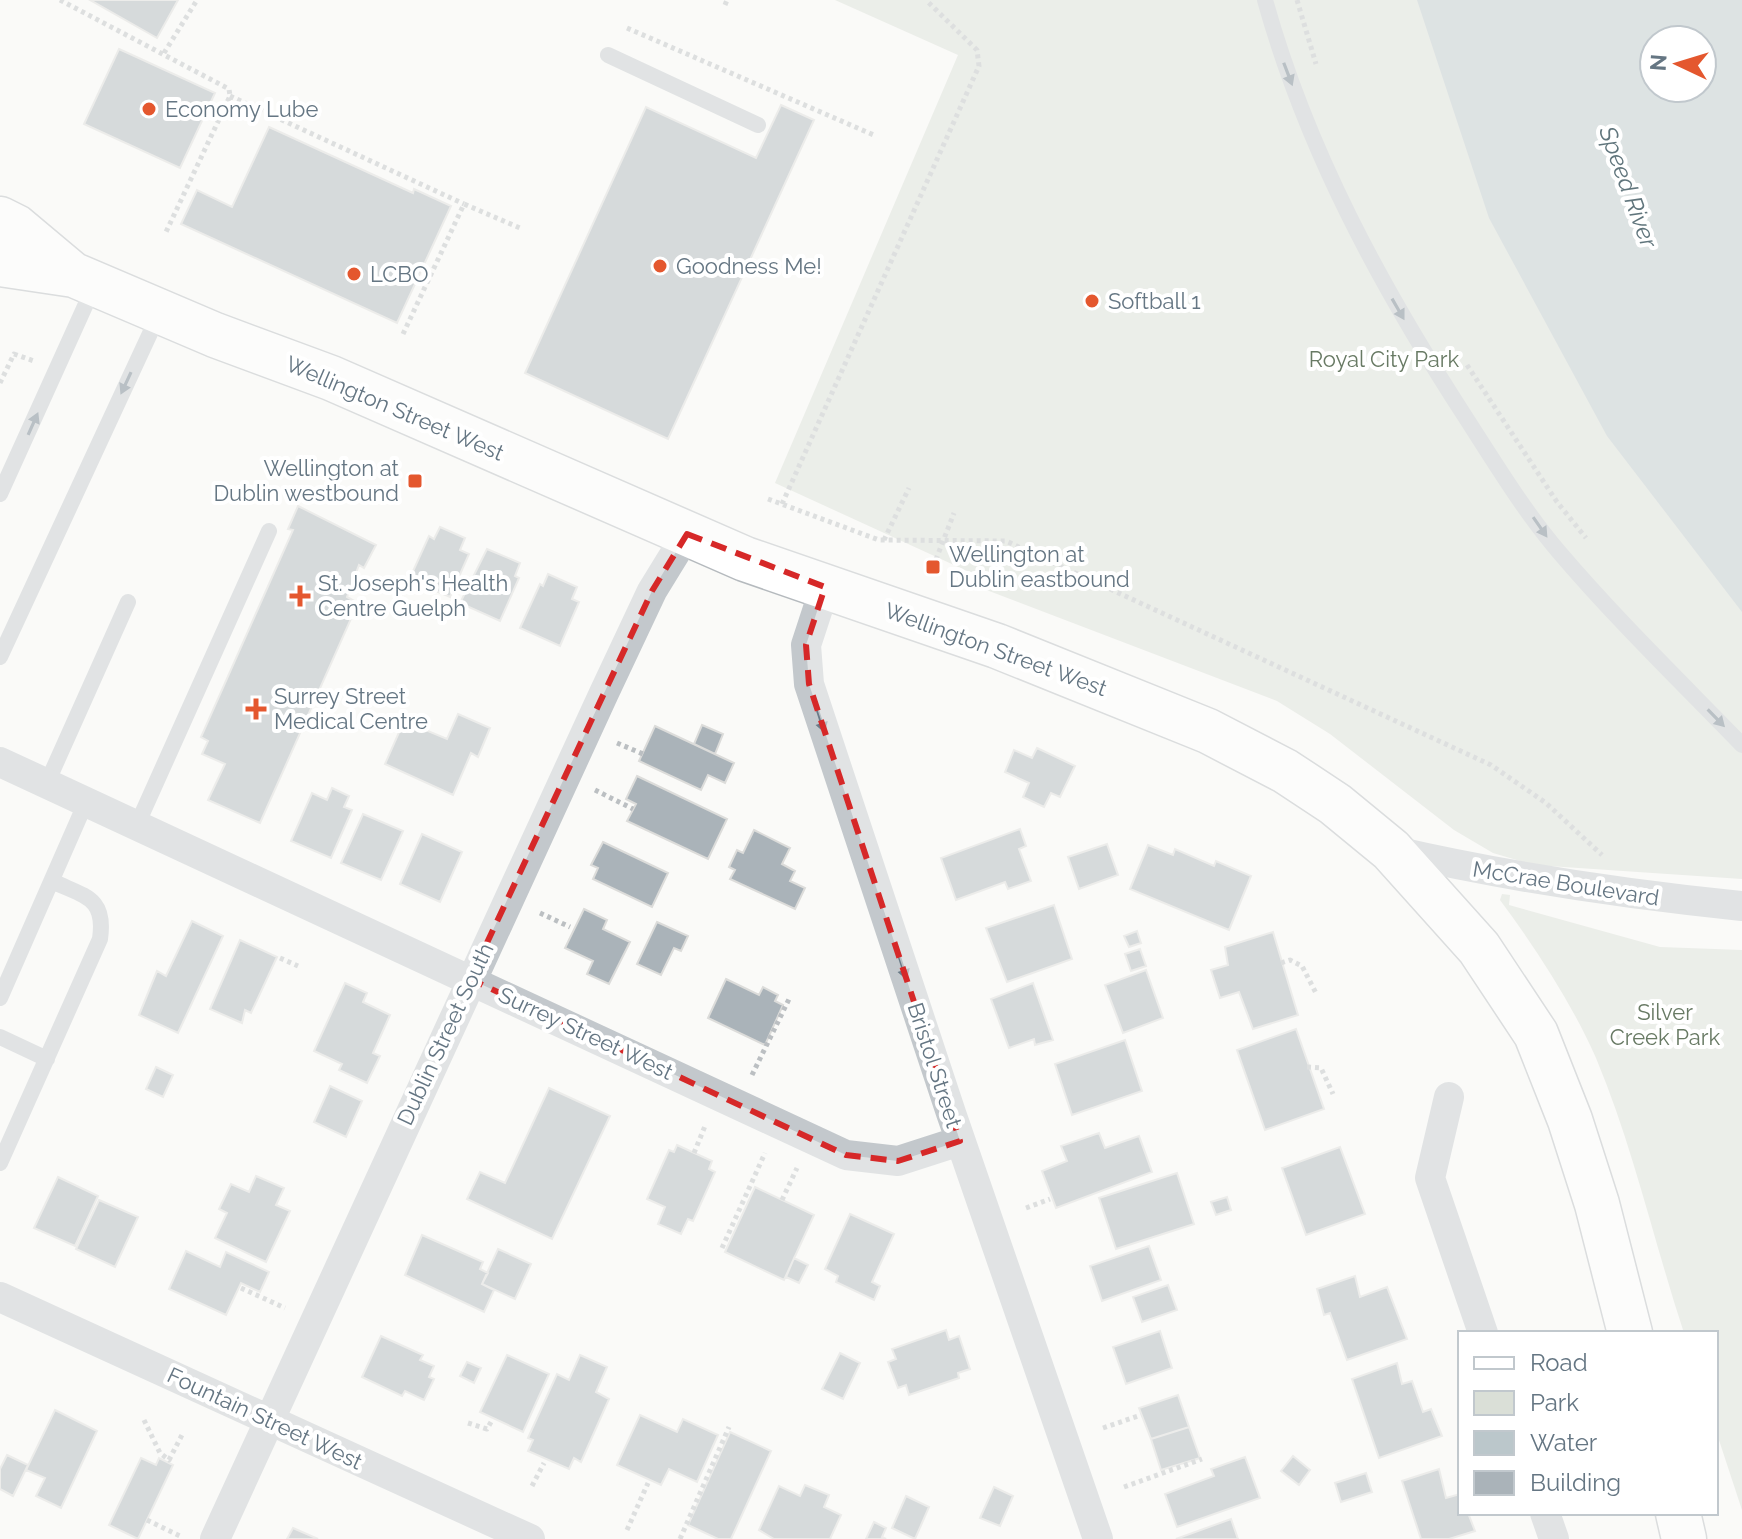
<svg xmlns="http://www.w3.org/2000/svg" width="1742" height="1539" font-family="Raleway,sans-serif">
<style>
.green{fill:#dadfd7;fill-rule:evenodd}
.water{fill:#bbc7cb;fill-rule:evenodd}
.building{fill:#aab3b9;stroke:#dcdcda;stroke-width:2}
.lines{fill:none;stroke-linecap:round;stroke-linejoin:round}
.primary-casing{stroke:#b5babe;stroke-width:47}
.path{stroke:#bbbfc2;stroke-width:5;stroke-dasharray:4 4;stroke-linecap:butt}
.service{stroke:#c3c8cc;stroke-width:16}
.minor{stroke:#c3c8cc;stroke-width:30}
.primary{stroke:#fff;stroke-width:44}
.oneway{fill:#6a7a87}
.marked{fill:none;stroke:#d62828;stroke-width:6;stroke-dasharray:16 10;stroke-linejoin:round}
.poi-dot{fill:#e4572e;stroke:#fff;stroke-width:3}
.labels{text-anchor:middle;stroke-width:8;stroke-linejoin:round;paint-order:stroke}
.poi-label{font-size:22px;fill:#657683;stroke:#fff;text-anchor:start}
.park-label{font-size:22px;fill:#687a64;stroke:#fff}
.street-label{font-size:22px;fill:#657683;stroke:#fff}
.water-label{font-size:24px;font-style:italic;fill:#60757c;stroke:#fff}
</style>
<rect width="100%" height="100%" fill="#fafaf8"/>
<path class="green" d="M835 0H1742V879L1534 865 1493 853 1454 830 1330 734 1277 701 976 586 978 576 775 483 958 55ZM1654 40H1702V88H1654Z
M1502 894 1510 895 1509 905 1660 947 1742 950V1510L1716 1431V1333H1684C1654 1242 1633 1146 1596 1058 1571 1002 1537 950 1500 900Z"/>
<path class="water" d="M1417 0H1742V612L1607 436 1489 218ZM1654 40H1702V88H1654Z"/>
<path class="building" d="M90 0H178L157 38Z
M119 49 215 93 180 168 84 124Z
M781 105 814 120 668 439 525 373 646 107 756 158Z
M269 127 413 193 414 189 451 206 397 323 181 224 197 190 232 207Z
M298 506 376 545 364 568 359 565 347 597 358 603 260 823 208 800 225 764 202 754 208 741 201 737 293 530 288 529Z
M440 527 465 538 460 550 469 554 450 597 409 580 429 536 434 539Z
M487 549 520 563 515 576 519 578 500 621 460 603Z
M548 574 577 587 572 599 579 602 560 646 520 628 540 584 543 586Z
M458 714 490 728 478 757 471 753 453 795 385 764 404 721 447 739Z
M702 725 723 734 715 754 694 744Z
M655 726 734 763 725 783 708 775 701 790 639 761Z
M1037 748 1075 766 1060 797 1051 793 1044 807 1023 797 1029 783 1005 772 1014 750 1032 758Z
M637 776 727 819 708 859 627 821 636 804 626 799Z
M332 788 349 796 344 807 352 810 331 858 291 841 312 793 327 800Z
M363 814 403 831 381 880 341 863Z
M1020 829 1026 846 1019 849 1031 881 1008 889 1005 882 956 900 941 858Z
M754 830 790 848 782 864 795 871 790 881 805 888 795 909 730 879 735 870 729 867 737 850 743 853Z
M422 834 462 852 440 902 400 884Z
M603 842 668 873 652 907 593 879 598 868 591 865Z
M1107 844 1118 875 1079 889 1068 857Z
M1148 845 1173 855 1175 849 1214 866 1216 861 1251 876 1229 930 1130 889Z
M1054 905 1072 959 1007 982 986 928Z
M584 909 607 920 603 929 630 942 609 984 587 974 593 961 565 948Z
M192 921 223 936 178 1033 139 1015 157 971 166 976Z
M657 922 688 936 681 951 674 948 661 975 637 964Z
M1137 931 1141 943 1129 947 1124 936Z
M1273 932 1298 1015 1253 1029 1239 992 1220 998 1211 970 1228 965 1225 947Z
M240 940 277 957 251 1013 245 1010 242 1023 210 1009Z
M1140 949 1146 966 1131 971 1125 954Z
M1146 970 1163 1018 1123 1033 1105 985Z
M726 979 759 995 763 987 778 995 775 1001 783 1005 765 1045 708 1018Z
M345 983 367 993 363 1002 390 1015 373 1053 380 1056 367 1083 339 1070 342 1064 314 1051Z
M1033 983 1053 1040 1035 1045 1034 1039 1009 1048 991 999Z
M1296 1029 1324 1109 1265 1130 1237 1050Z
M1125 1040 1142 1091 1072 1115 1055 1064Z
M156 1067 173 1075 163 1097 146 1089Z
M330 1086 362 1101 346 1137 314 1122Z
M549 1088 610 1116 552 1239 467 1199 480 1172 505 1183Z
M1099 1133 1105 1148 1139 1136 1152 1172 1056 1208 1042 1171 1067 1161 1061 1146Z
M677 1145 712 1161 709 1169 715 1172 693 1221 688 1219 681 1234 658 1224 665 1207 647 1199 669 1150 674 1152Z
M1340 1147 1365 1214 1306 1235 1282 1168Z
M1177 1173 1194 1224 1116 1249 1099 1198Z
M256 1176 284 1188 276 1205 290 1211 266 1262 215 1238 227 1213 219 1209 231 1184 249 1192Z
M58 1177 98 1196 75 1246 34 1228Z
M755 1187 814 1215 784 1280 725 1252Z
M1227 1197 1231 1210 1216 1215 1211 1202Z
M99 1200 138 1217 115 1267 76 1249Z
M850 1214 894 1234 872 1282 880 1286 874 1300 836 1282 838 1276 825 1269Z
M422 1235 483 1262 480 1269 488 1273 482 1284 494 1290 484 1312 405 1275Z
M1149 1246 1161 1280 1102 1301 1090 1266Z
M498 1249 531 1264 515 1299 482 1284Z
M186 1251 220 1267 226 1252 269 1272 260 1292 241 1283 226 1315 169 1289Z
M794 1258 808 1265 799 1283 786 1277Z
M1355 1276 1360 1297 1387 1287 1407 1339 1347 1360 1330 1313 1324 1315 1317 1289Z
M1168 1285 1177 1310 1142 1322 1133 1297Z
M946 1330 949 1340 959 1336 970 1369 958 1373 959 1378 909 1395 906 1385 898 1388 888 1362 896 1359 892 1349Z
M1160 1331 1172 1368 1126 1384 1113 1347Z
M381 1336 423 1355 420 1360 434 1366 429 1377 434 1379 424 1400 405 1391 402 1396 362 1377Z
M840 1353 860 1363 843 1399 822 1389Z
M507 1355 549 1374 523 1432 480 1412Z
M580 1355 607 1367 596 1392 609 1399 581 1462 574 1458 569 1469 528 1451 533 1440 528 1438 557 1374 569 1380Z
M467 1362 481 1368 474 1383 460 1376Z
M1397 1363 1402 1384 1412 1381 1423 1412 1431 1409 1442 1436 1379 1458 1352 1379Z
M1178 1395 1189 1427 1151 1439 1139 1408Z
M55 1410 97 1431 61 1508 36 1496 45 1478 26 1470Z
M640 1415 677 1432 683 1419 718 1435 697 1482 669 1469 661 1485 617 1465Z
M1189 1427 1200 1458 1161 1470 1151 1439Z
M730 1432 771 1451 731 1539H718L688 1525Z
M7 1455 28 1465 13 1496 0 1489V1469Z
M1293 1456 1310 1470 1299 1485 1281 1471Z
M1245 1457 1260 1498 1177 1527 1165 1494 1214 1476 1211 1469Z
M141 1458 156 1465 159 1458 173 1465 138 1539 109 1525Z
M1439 1469 1446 1498 1460 1494V1513H1468L1475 1531 1449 1539H1421L1402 1481Z
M1366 1473 1372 1492 1341 1502 1335 1483Z
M805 1485 829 1495 824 1507 841 1515 830 1539H774L759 1530 779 1486 800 1496Z
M994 1487 1013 1496 1000 1526 980 1518Z
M906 1496 929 1507 915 1539 892 1528Z
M1231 1519 1238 1539H1176Z
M874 1522 886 1528 882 1537 886 1539H866Z
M293 1528 318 1539H287Z"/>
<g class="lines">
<defs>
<path id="primary" d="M0 219 16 227 72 274
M0 264 74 275 215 335 331 378 745 559 997 646 1208 731 1285 771 1335 804 1391 850 1479 948 1536 1034 1570 1120 1597 1204 1630 1333
M1678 1513 1684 1539"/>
</defs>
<use href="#primary" class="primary-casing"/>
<path class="path" d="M60 0 229 89 230 96 166 232
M1297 0 1316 64
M725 5 727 0
M627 28 876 136
M164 53 197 0
M230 96 464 204
M403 334 464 204 520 228
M1467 365 1557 502 1586 538
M0 383 14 354 34 361
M768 499 879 540 1006 541 1491 765 1546 803 1602 855
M782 504 979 66 977 50 926 0
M884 540 909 488
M933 567 954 513
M617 743 643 754
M595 790 633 809
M540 913 570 927
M280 958 298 966
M1281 963 1290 960 1302 966 1317 995
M1307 1067 1321 1068 1333 1094
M752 1075 790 997
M694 1153 705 1126
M782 1200 797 1168
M1026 1208 1050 1199
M722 1248 765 1153
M241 1288 285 1308
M144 1420 160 1453 169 1460 183 1433
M468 1423 487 1429 491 1422
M1103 1428 1141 1415
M532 1486 544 1463
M1124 1487 1202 1459
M147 1520 180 1536
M627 1530 648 1483
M680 1539 729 1427"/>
<path class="service" d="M1265 0C1307 151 1381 287 1466 418 1495 463 1524 511 1559 552 1616 619 1681 682 1742 745
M608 55 758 125
M0 494 95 284
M0 657 159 314
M47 783 128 602
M137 825 269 531
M0 998 86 802
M0 1037 47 1059
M0 1163 100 939C106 897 85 897 52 881"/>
<path class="minor" d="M825 587 806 645 809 684 951 1113 1098 1539
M0 762 846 1155 898 1161 960 1141
M1391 850C1508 877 1623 894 1742 906
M1449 1097 1430 1178 1483 1333
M0 1297 530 1539
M1545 1513 1554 1539
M215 1539 604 693 652 591 687 534"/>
<use href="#primary" class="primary"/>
</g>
<defs><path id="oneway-solid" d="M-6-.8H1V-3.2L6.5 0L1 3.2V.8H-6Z" transform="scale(2)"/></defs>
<g class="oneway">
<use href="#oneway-solid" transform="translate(1288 74) rotate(69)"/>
<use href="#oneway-solid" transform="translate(1398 309) rotate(60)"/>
<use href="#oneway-solid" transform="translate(126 383) rotate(115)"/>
<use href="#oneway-solid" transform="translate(33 424) rotate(-66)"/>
<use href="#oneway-solid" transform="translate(1540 527) rotate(55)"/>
<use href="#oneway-solid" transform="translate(1716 718) rotate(46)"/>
<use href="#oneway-solid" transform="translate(821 721) rotate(72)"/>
<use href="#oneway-solid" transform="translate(903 968) rotate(72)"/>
</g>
<path d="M0 0H1742V1539H0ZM687 534 825 587 806 645 809 684 960 1141 898 1161 846 1155 470 979 652 591Z" fill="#fafaf8" fill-opacity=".55" fill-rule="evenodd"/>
<path class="marked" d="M687 534 825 587 806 645 809 684 960 1141 898 1161 846 1155 470 979 652 591Z"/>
<g class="poi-dot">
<circle cx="149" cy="109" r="8"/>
<circle cx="660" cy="266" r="8"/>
<circle cx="354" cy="274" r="8"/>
<circle cx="1092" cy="301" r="8"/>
<rect x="407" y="473" width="16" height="16" rx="4"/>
<rect x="925" y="559" width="16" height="16" rx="4"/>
<path d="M296 584h8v8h8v8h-8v8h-8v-8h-8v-8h8z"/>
<path d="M252 697h8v8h8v8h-8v8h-8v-8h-8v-8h8z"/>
</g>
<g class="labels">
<g class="poi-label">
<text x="165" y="117">Economy Lube</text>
<text x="676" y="274">Goodness Me!</text>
<text x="370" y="282">LCBO</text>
<text x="1108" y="309">Softball 1</text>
<text x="399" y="476" text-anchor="end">Wellington at<tspan x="399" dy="25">Dublin westbound</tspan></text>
<text x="949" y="562">Wellington at<tspan x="949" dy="25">Dublin eastbound</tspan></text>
<text x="318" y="591">St. Joseph's Health<tspan x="318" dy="25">Centre Guelph</tspan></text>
<text x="274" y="704">Surrey Street<tspan x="274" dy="25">Medical Centre</tspan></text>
</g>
<g class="park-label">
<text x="1384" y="367">Royal City Park</text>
<text x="1665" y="1020">Silver<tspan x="1665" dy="25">Creek Park</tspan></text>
</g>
<g class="street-label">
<text transform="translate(395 408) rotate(23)" y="8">Wellington Street West</text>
<text transform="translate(996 649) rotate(20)" y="8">Wellington Street West</text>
<text transform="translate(1566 883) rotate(9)" y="8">McCrae Boulevard</text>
<text transform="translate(586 1033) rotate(25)" y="8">Surrey Street West</text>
<text transform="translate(445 1034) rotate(-65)" y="8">Dublin Street South</text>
<text transform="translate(935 1065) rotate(72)" y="8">Bristol Street</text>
<text transform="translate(265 1418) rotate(25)" y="8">Fountain Street West</text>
</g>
<g class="water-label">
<text transform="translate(1628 187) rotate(70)" y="8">Speed River</text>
</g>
</g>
<rect x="1458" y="1331" width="260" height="184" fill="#ffffff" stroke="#c1c8cd" stroke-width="2"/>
<rect x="1474" y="1357" width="40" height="12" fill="#ffffff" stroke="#c1c8cd" stroke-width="2"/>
<text x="1530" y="1371" font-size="24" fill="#657683">Road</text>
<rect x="1474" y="1391" width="40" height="24" fill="#dadfd7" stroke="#c1c8cd" stroke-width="2"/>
<text x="1530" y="1411" font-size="24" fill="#657683">Park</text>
<rect x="1474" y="1431" width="40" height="24" fill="#bbc7cb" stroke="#c1c8cd" stroke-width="2"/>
<text x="1530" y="1451" font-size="24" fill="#657683">Water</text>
<rect x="1474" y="1471" width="40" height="24" fill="#aab3b9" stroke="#c1c8cd" stroke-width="2"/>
<text x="1530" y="1491" font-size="24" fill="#657683">Building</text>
<g transform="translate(1678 64) rotate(274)"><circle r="38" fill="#ffffff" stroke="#c1c8cd" stroke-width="2"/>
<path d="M0-6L14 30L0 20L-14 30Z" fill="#e4572e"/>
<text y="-12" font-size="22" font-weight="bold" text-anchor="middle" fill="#657683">N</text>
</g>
</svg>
